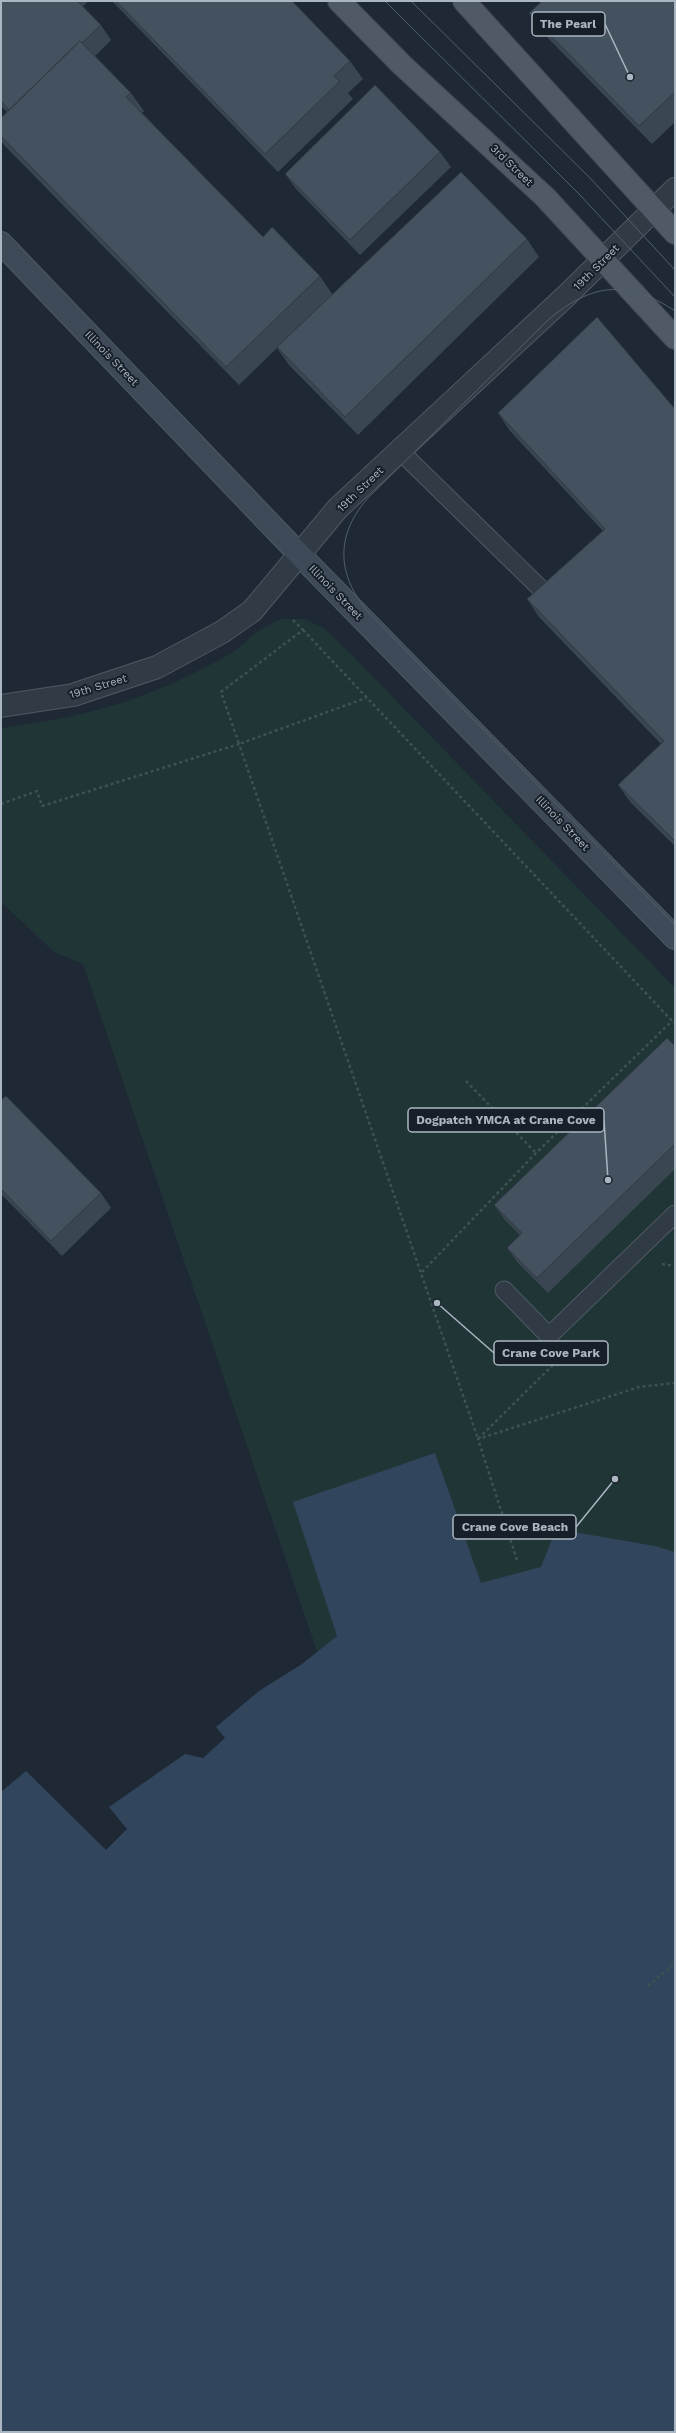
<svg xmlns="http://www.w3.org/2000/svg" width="676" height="2433" font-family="'Work Sans',sans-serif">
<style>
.green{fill:#203536}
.water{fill:#31465c}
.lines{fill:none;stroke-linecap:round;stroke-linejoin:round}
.lane-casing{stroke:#4f5964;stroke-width:19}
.street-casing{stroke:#4f5964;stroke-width:24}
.secondary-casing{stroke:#4f5964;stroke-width:24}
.primary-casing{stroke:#3b444f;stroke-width:24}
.path{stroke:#3d5253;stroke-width:2.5;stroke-dasharray:3 3;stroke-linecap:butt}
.lane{stroke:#313b45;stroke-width:17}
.street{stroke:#313b45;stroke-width:22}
.secondary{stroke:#3f4a58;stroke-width:22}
.primary{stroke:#4f5a66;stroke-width:22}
.tram{stroke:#535f6d;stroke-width:1}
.wall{fill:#3a4652}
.building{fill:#44515f;stroke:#303942}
.labels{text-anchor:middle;stroke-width:4;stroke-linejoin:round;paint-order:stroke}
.street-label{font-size:11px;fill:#abb6c3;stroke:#172029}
.leader{fill:none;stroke:#abb6c3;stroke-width:1.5}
.callout-dot{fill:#abb6c3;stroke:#172029;stroke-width:1.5}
.callout{fill:#172029;stroke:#abb6c3;stroke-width:1.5}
.callout-label{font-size:12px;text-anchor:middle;font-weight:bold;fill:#abb6c3}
</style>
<rect width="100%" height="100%" fill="#1e2935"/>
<path class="green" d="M281 619H305L325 629 352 655 675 988V1752L323 1669 83 964 54 952 1 902V728C88 717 154 698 231 653 240 648 248 639 257 632 264 627 273 623 281 619Z"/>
<path class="water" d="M435 1453 481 1583 541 1567 556 1529 655 1546 675 1552V2432H1V1792L26 1771 106 1850 127 1829 109 1807 185 1754 203 1758 225 1738 216 1727 259 1691 302 1664 337 1636 293 1502Z"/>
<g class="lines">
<defs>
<path id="lane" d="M399 450 540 588
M504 1290 549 1336 675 1214"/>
<path id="street" d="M1 706 73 695 157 667 222 632 252 611 338 508 566 296 675 189"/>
<path id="secondary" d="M1 243 299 554 675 938"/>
<path id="primary" d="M339 1 402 65 545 197 675 338
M464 1 675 233"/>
</defs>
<use href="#lane" class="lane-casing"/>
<use href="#street" class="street-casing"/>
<use href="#secondary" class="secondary-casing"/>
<use href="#primary" class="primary-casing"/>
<path class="path" d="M293 620 303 630 221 692 239 744 366 698
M303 630 675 1024
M1 804 37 791 42 806 239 744 478 1439 555 1363
M466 1081 536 1153
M662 1264 675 1266
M422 1272 536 1153 672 1021
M517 1560 478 1439 639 1387 675 1383
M648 1986 675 1963"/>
<use href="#lane" class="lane"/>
<use href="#street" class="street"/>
<use href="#secondary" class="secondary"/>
<use href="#primary" class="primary"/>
<path class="tram" d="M385 1 579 194 675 297
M411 1 591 179 675 270
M675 311C627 279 592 283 548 320L367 499C335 536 337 575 368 612L675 925"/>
</g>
<path class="wall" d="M1 1H89L83 6 101 25 111 40 95 56 131 93 144 111 142 113 263 237 320 276 332 294 527 239 539 257 358 435 289 365 277 348 239 385 4 145 1 140V118L7 112 2 107 1 108Z
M112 1H292L350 61 363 79 348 93 353 99 278 172Z
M675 1V122L652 144 542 32 529 13Z
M440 152 451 167 360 255 296 189 285 174Z
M675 409V846L631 803 618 785 661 744 539 617 527 599 603 531 510 431 498 413Z
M675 1046V1169L548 1293 518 1263 507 1248 520 1235 505 1220 494 1205Z
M1 1100 101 1193 111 1208 62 1256 1 1194Z"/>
<path class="building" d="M1 1H77L101 25 82 43 80 41 9 110 1 101Z
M116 1H259L260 2 261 1H292L350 61 334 76 340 81 265 154Z
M542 1H675V92L639 126 529 13Z
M80 41 131 93 126 97 263 237 272 227 320 276 226 367 1 136V118Z
M375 85 440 152 350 240 285 174Z
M461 172 527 239 345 417 277 347Z
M597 317 675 409V841L618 785 664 741 527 599 605 529 498 413Z
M667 1038 675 1046V1144L537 1278 507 1248 522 1233 494 1205Z
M6 1096 101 1193 51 1241 1 1189V1100Z"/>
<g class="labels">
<g class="street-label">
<text transform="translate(512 165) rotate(44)" y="4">3rd Street</text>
<text transform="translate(596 267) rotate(-45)" y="4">19th Street</text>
<text transform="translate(112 358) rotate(46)" y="4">Illinois Street</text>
<text transform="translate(360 489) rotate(-44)" y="4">19th Street</text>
<text transform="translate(336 592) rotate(46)" y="4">Illinois Street</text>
<text transform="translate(98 686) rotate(-17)" y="4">19th Street</text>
<text transform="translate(563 823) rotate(46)" y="4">Illinois Street</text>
</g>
</g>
<path class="leader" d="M630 77L605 24M608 1180L604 1120M437 1303L494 1353M615 1479L576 1527"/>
<g class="callout-dot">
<circle cx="630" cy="77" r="4"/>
<circle cx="608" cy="1180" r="4"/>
<circle cx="437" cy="1303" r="4"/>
<circle cx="615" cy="1479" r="4"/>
</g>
<g class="callout">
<rect x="532" y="12" width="73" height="24" rx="4"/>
<rect x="408" y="1108" width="196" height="24" rx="4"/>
<rect x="494" y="1341" width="114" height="24" rx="4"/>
<rect x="453" y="1515" width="123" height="24" rx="4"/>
</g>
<g class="callout-label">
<text x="568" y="28">The Pearl</text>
<text x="506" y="1124">Dogpatch YMCA at Crane Cove</text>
<text x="551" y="1357">Crane Cove Park</text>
<text x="515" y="1531">Crane Cove Beach</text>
</g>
<rect width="676" height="2433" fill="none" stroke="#abb6c3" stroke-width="4"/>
</svg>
